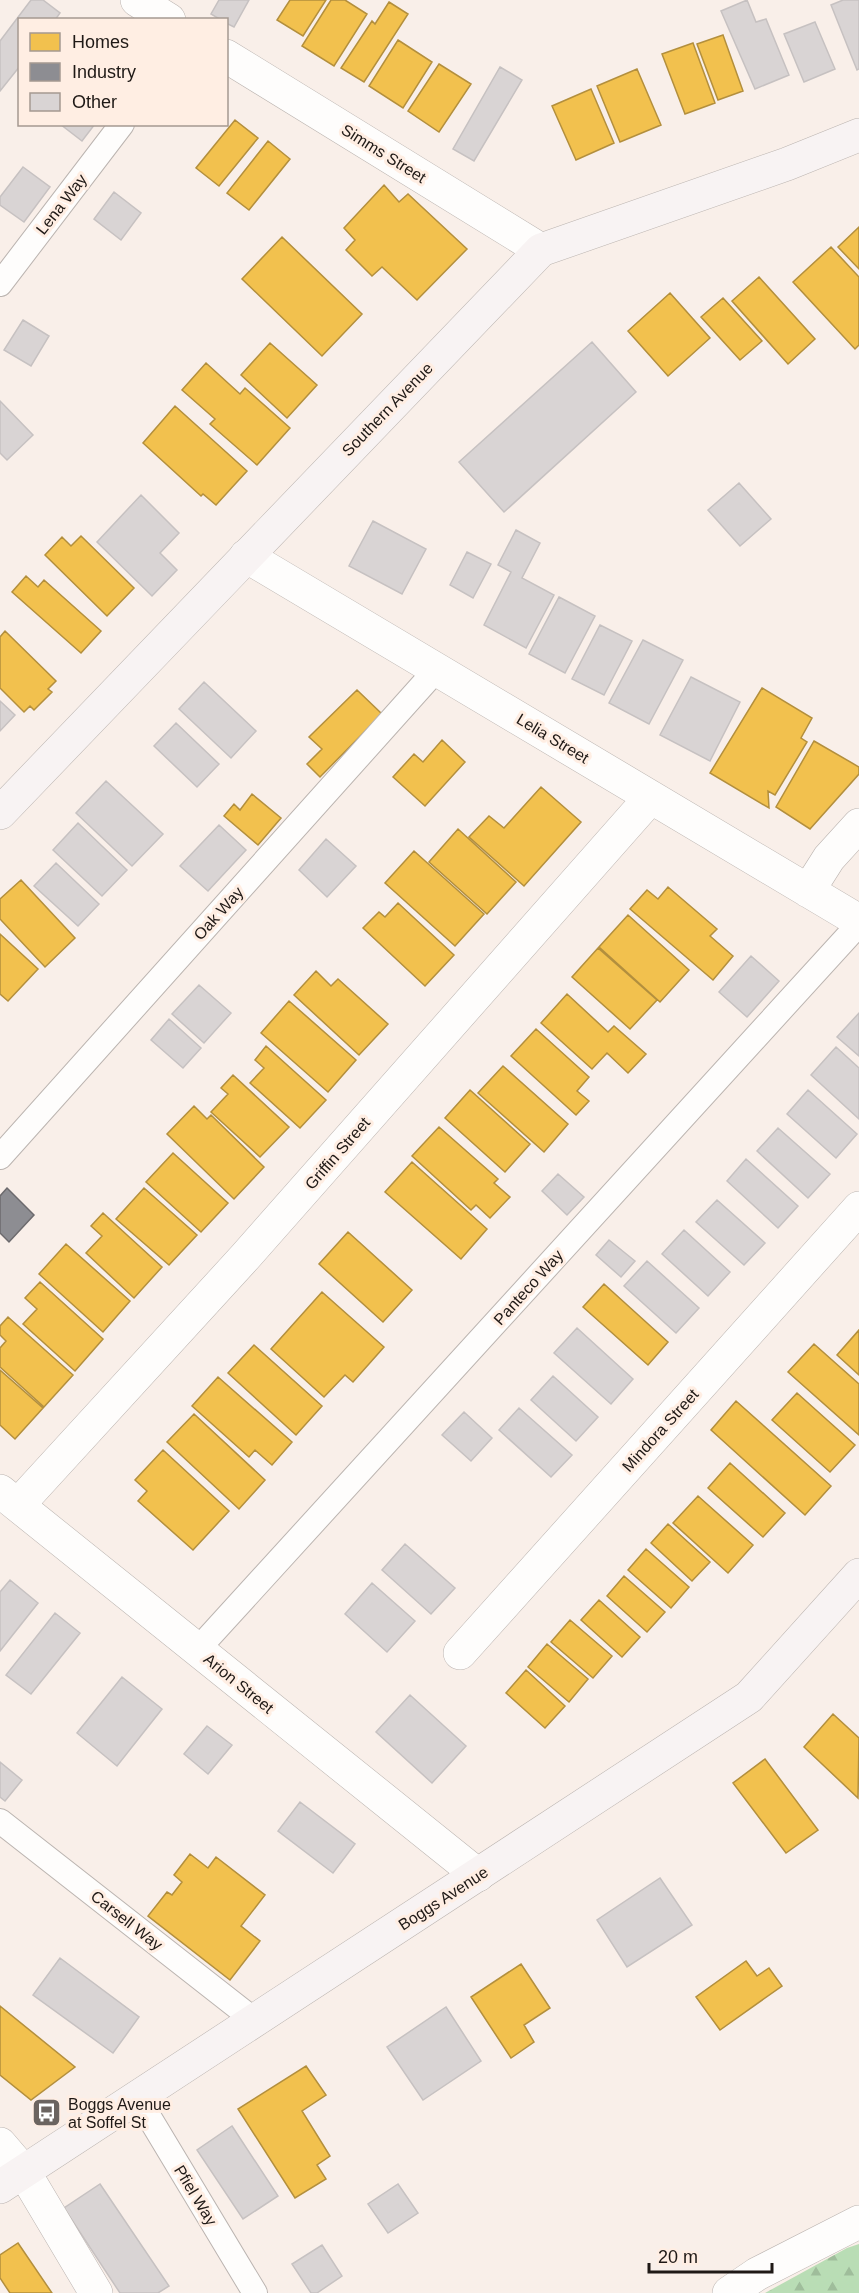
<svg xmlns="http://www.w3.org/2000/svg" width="859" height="2293" font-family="Arial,sans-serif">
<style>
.forest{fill:url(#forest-firs)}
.homes{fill:#f2c14e;stroke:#b38f3d;stroke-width:1.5}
.industry{fill:#8d8d92;stroke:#6c6a6d;stroke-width:1.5}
.building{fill:#d9d4d4;stroke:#c6c1c1;stroke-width:1.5}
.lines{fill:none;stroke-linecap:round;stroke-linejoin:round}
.lane-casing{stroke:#bbb4b0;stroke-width:26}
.street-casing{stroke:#bbb4b0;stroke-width:34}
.secondary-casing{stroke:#bbb4b0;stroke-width:34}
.lane{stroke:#fefdfc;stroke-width:24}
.street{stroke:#fefdfc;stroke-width:33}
.secondary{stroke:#f8f3f3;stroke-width:33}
.labels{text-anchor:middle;stroke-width:6;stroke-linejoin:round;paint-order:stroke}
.street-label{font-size:16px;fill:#1f1916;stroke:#ffeee3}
.poi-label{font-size:16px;fill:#1f1916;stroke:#ffeee3;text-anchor:start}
</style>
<defs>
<pattern id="forest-firs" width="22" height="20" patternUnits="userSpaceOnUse" patternTransform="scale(1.5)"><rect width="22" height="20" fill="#b9ddb5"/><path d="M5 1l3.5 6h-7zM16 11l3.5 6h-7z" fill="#9fbd9b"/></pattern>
</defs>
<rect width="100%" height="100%" fill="#f9efe9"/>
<path class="forest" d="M859 2244V2293H765L847 2248Z"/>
<path class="homes" d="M290 0H326L303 36 277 20Z
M331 0H345L367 14 334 66 302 46Z
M389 2 408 14 364 82 341 68 372 21 375 24Z
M723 35 743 91 718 100 697 44Z
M398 40 432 62 403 108 369 86Z
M693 43 715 103 685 114 662 54Z
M439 64 471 84 439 132 408 111Z
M637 69 661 125 620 142 597 86Z
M591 89 614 143 576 160 552 106Z
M235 120 258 138 219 186 196 168Z
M268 141 290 159 249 210 227 193Z
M384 185 399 202 408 194 467 249 417 300 382 267 372 276 346 250 355 240 344 228Z
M859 227V269L838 247Z
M282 237 362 314 322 356 242 279Z
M831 247 859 277V345L855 349 793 282Z
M759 277 815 339 788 364 732 301Z
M670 293 710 338 668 376 628 331Z
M723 298 762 341 740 360 701 317Z
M270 343 317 385 287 418 241 375Z
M206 363 240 394 245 388 290 428 257 465 210 424 215 419 182 390Z
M175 406 247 471 216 505 203 494 201 496 143 443Z
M81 536 134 588 107 616 45 555 62 537 71 546Z
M26 576 38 587 44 580 101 631 81 653 12 592Z
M5 631 56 681 48 689 52 692 34 710 30 706 24 712 0 688V637Z
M762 688 812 718 801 738 807 742 775 795 768 791 769 808 710 773Z
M357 690 382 714 320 777 307 764 322 749 309 737Z
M442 740 465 762 425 806 393 777 414 754 423 762Z
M814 741 859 767V774L810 829 776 807Z
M541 787 581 822 524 886 469 837 489 816 504 828Z
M252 794 281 818 258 845 224 816 234 804 240 810Z
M458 829 516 882 487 914 429 862Z
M414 851 484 914 455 946 385 883Z
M21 880 75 938 45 967 0 919V899Z
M668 887 717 929 710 936 733 956 713 980 630 909 647 890 658 899Z
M398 903 454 955 425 986 363 928 379 912 385 917Z
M628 915 689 970 660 1002 599 947Z
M0 934 38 969 8 1001 0 994Z
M598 948 657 1000 630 1029 572 977Z
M316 971 331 986 338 979 388 1024 359 1055 294 995Z
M567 994 608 1032 614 1026 646 1054 628 1073 607 1053 592 1069 541 1023Z
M289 1001 356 1060 328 1092 261 1033Z
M536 1029 589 1077 577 1091 589 1101 576 1115 511 1056Z
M266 1046 326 1100 300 1128 250 1083 264 1068 255 1060Z
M503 1066 568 1124 544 1152 478 1093Z
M233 1075 289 1127 260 1157 211 1112 228 1094 221 1088Z
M470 1090 530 1144 505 1172 445 1118Z
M194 1106 207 1119 211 1115 264 1167 234 1199 167 1134Z
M439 1127 498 1179 494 1183 510 1197 490 1218 476 1205 471 1210 412 1156Z
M173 1153 228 1203 201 1232 146 1182Z
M412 1162 487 1229 461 1259 385 1192Z
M144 1188 197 1235 169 1265 116 1219Z
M103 1213 162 1267 134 1298 86 1253 102 1236 91 1226Z
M348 1232 412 1290 383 1322 319 1264Z
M66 1244 130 1301 103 1332 39 1274Z
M40 1282 103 1339 75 1371 23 1324 37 1309 25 1298Z
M604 1284 668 1342 648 1365 583 1307Z
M322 1292 384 1347 353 1382 345 1375 324 1397 271 1349Z
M8 1317 73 1375 44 1407 0 1367V1348L6 1341 0 1335V1326Z
M859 1330V1375L837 1355Z
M814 1344 859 1384V1435L788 1372Z
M254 1345 322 1406 296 1435 228 1373Z
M0 1370 43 1408 15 1439 0 1425Z
M218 1377 292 1442 272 1465 255 1450 249 1457 192 1406Z
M797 1393 855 1445 830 1472 772 1420Z
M736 1401 831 1486 805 1515 711 1430Z
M194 1414 265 1480 239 1509 167 1442Z
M163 1450 229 1511 193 1550 138 1501 147 1491 135 1480Z
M730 1463 785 1513 763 1537 708 1488Z
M698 1496 753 1545 728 1573 673 1523Z
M668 1524 710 1562 692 1581 651 1543Z
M646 1549 689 1587 671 1608 628 1570Z
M624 1576 665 1612 647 1632 607 1596Z
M599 1600 640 1637 622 1657 581 1620Z
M570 1620 612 1656 593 1678 551 1642Z
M547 1644 588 1679 569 1702 528 1667Z
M526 1670 565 1706 545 1728 506 1693Z
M833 1714 859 1738 858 1798 804 1747Z
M765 1759 818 1830 786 1853 733 1783Z
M190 1854 208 1868 216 1857 265 1895 241 1926 260 1941 230 1980 148 1916 167 1892 172 1895 182 1882 174 1875Z
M746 1961 757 1976 769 1968 782 1986 720 2030 696 1997Z
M521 1964 550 2008 524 2025 534 2042 511 2058 471 1997Z
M0 2006 75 2067 31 2100 0 2075Z
M306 2066 326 2095 302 2111 330 2156 317 2165 326 2179 295 2198 238 2109Z
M18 2243 52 2293H10L0 2278V2255Z"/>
<path class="industry" d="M7 1188 34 1215 9 1242 0 1233V1196Z"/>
<path class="building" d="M31 0H43L60 13 55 20H20V66L0 91V41Z
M219 0H249L234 27 226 23V20H221L211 14Z
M747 0 756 22 766 19 789 75 755 89 721 11Z
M843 0H859V69L857 70 831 5Z
M815 22 835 69 804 82 784 34Z
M500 67 522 80 474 161 453 149Z
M60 124H95L82 141Z
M23 167 50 187 24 222 0 205V197Z
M114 192 141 213 121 240 94 219Z
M23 320 49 336 31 366 4 350Z
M592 342 636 392 504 512 459 462Z
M0 401 33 435 7 460 0 453Z
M739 483 771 519 740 546 708 510Z
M141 495 179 533 160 553 177 570 152 596 97 542Z
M373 521 426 549 402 594 349 566Z
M516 530 540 543 522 578 554 595 526 648 484 625 511 572 498 565Z
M467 552 491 564 473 598 450 585Z
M559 597 595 616 565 673 529 654Z
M600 625 632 641 604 695 572 679Z
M643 640 683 660 649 724 609 703Z
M691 677 740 702 710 761 660 735Z
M204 682 256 731 231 758 179 709Z
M0 701 15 715 0 731Z
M176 723 219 764 197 787 154 746Z
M106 781 163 834 132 866 76 813Z
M78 823 127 870 102 896 53 850Z
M219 825 246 850 208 891 180 866Z
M326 839 356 866 327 897 299 870Z
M56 863 99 904 78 926 34 886Z
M751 956 779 981 747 1017 719 992Z
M199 985 231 1013 204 1043 172 1014Z
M859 1013V1056L837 1037Z
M169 1019 201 1048 183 1068 151 1040Z
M836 1047 859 1068V1119L811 1075Z
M808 1090 857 1134 836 1158 787 1114Z
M778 1128 830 1174 808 1198 757 1151Z
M746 1159 798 1206 778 1228 727 1181Z
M558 1174 584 1197 567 1215 542 1191Z
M717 1200 765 1243 744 1265 696 1222Z
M684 1230 730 1272 708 1296 662 1254Z
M609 1240 635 1261 621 1277 596 1255Z
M647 1261 699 1308 676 1333 624 1286Z
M577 1328 633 1379 611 1404 554 1353Z
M553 1376 598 1417 576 1441 531 1400Z
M519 1408 572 1455 551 1477 499 1430Z
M464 1412 492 1438 471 1461 442 1435Z
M405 1544 455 1588 431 1614 382 1570Z
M10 1580 38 1603 0 1651V1592Z
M372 1583 415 1621 387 1652 345 1614Z
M55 1613 80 1633 31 1694 6 1675Z
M122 1677 162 1709 117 1766 77 1733Z
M410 1695 466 1746 432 1783 376 1732Z
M207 1726 232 1745 208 1774 184 1754Z
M0 1762 22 1780 5 1801 0 1797Z
M300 1802 355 1844 333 1873 278 1831Z
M660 1878 692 1925 627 1967 597 1920Z
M60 1958 139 2017 113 2053 33 1995Z
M446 2007 481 2061 423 2100 387 2047Z
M232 2126 278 2196 243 2219 197 2150Z
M100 2184 169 2286 158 2293H120L64 2208Z
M398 2184 418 2213 388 2233 368 2204Z
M322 2245 342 2276 317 2293H311L292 2264Z"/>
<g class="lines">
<defs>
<path id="lane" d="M0 284 122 124
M0 1157 437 669
M198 1649 859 924
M0 1821 254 2020
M137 2097 255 2293"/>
<path id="street" d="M137 0 169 20
M226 56 541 250
M246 556 859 921
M808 891 829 858 859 825
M0 1491 478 1875
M18 1505 245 1257 651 797
M460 1653 859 1208
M0 2144 24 2172 96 2293
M729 2293 757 2274 859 2222"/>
<path id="secondary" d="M0 813 541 250 787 164 859 135
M0 2187 749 1697 859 1575"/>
</defs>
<use href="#lane" class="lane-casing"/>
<use href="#street" class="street-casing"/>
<use href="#secondary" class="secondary-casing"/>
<use href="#lane" class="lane"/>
<use href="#street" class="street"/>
<use href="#secondary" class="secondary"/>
</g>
<defs>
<symbol id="bus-square" viewBox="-11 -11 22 22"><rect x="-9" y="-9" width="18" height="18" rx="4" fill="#6b6460" stroke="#ffeee3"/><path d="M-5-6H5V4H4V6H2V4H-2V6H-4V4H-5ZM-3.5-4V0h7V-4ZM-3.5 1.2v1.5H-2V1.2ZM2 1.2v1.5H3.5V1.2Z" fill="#fff"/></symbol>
</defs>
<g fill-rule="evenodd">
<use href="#bus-square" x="30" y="2096" width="33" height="33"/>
</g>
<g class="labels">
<g class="street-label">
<text transform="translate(384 153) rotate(32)" y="6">Simms Street</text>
<text transform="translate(61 204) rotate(-52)" y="6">Lena Way</text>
<text transform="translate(387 409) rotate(-46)" y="6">Southern Avenue</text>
<text transform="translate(553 738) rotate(31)" y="6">Lelia Street</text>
<text transform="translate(218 913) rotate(-48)" y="6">Oak Way</text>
<text transform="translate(337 1153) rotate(-49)" y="6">Griffin Street</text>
<text transform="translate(528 1287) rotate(-48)" y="6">Panteco Way</text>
<text transform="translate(660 1430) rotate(-48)" y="6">Mindora Street</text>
<text transform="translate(239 1683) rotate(39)" y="6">Arion Street</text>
<text transform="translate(443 1898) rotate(-33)" y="6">Boggs Avenue</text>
<text transform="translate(127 1920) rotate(38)" y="6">Carsell Way</text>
<text transform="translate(196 2195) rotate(59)" y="6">Pfiel Way</text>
</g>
<g class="poi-label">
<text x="68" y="2110">Boggs Avenue<tspan x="68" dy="18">at Soffel St</tspan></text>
</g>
</g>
<rect x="18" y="18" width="210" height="108" fill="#ffeee3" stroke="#a59991" stroke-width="1.5"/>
<rect x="30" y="33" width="30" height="18" fill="#f2c14e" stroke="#a59991" stroke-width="1.5"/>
<text x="72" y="48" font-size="18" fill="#1f1916">Homes</text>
<rect x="30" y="63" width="30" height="18" fill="#8d8d92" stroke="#a59991" stroke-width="1.5"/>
<text x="72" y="78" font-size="18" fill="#1f1916">Industry</text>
<rect x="30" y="93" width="30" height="18" fill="#d9d4d4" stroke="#a59991" stroke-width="1.5"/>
<text x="72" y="108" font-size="18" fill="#1f1916">Other</text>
<path d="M649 2263v9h123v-9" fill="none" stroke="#1f1916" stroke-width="3"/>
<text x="658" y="2263" font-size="18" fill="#1f1916" stroke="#ffeee3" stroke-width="4.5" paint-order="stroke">20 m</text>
</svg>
